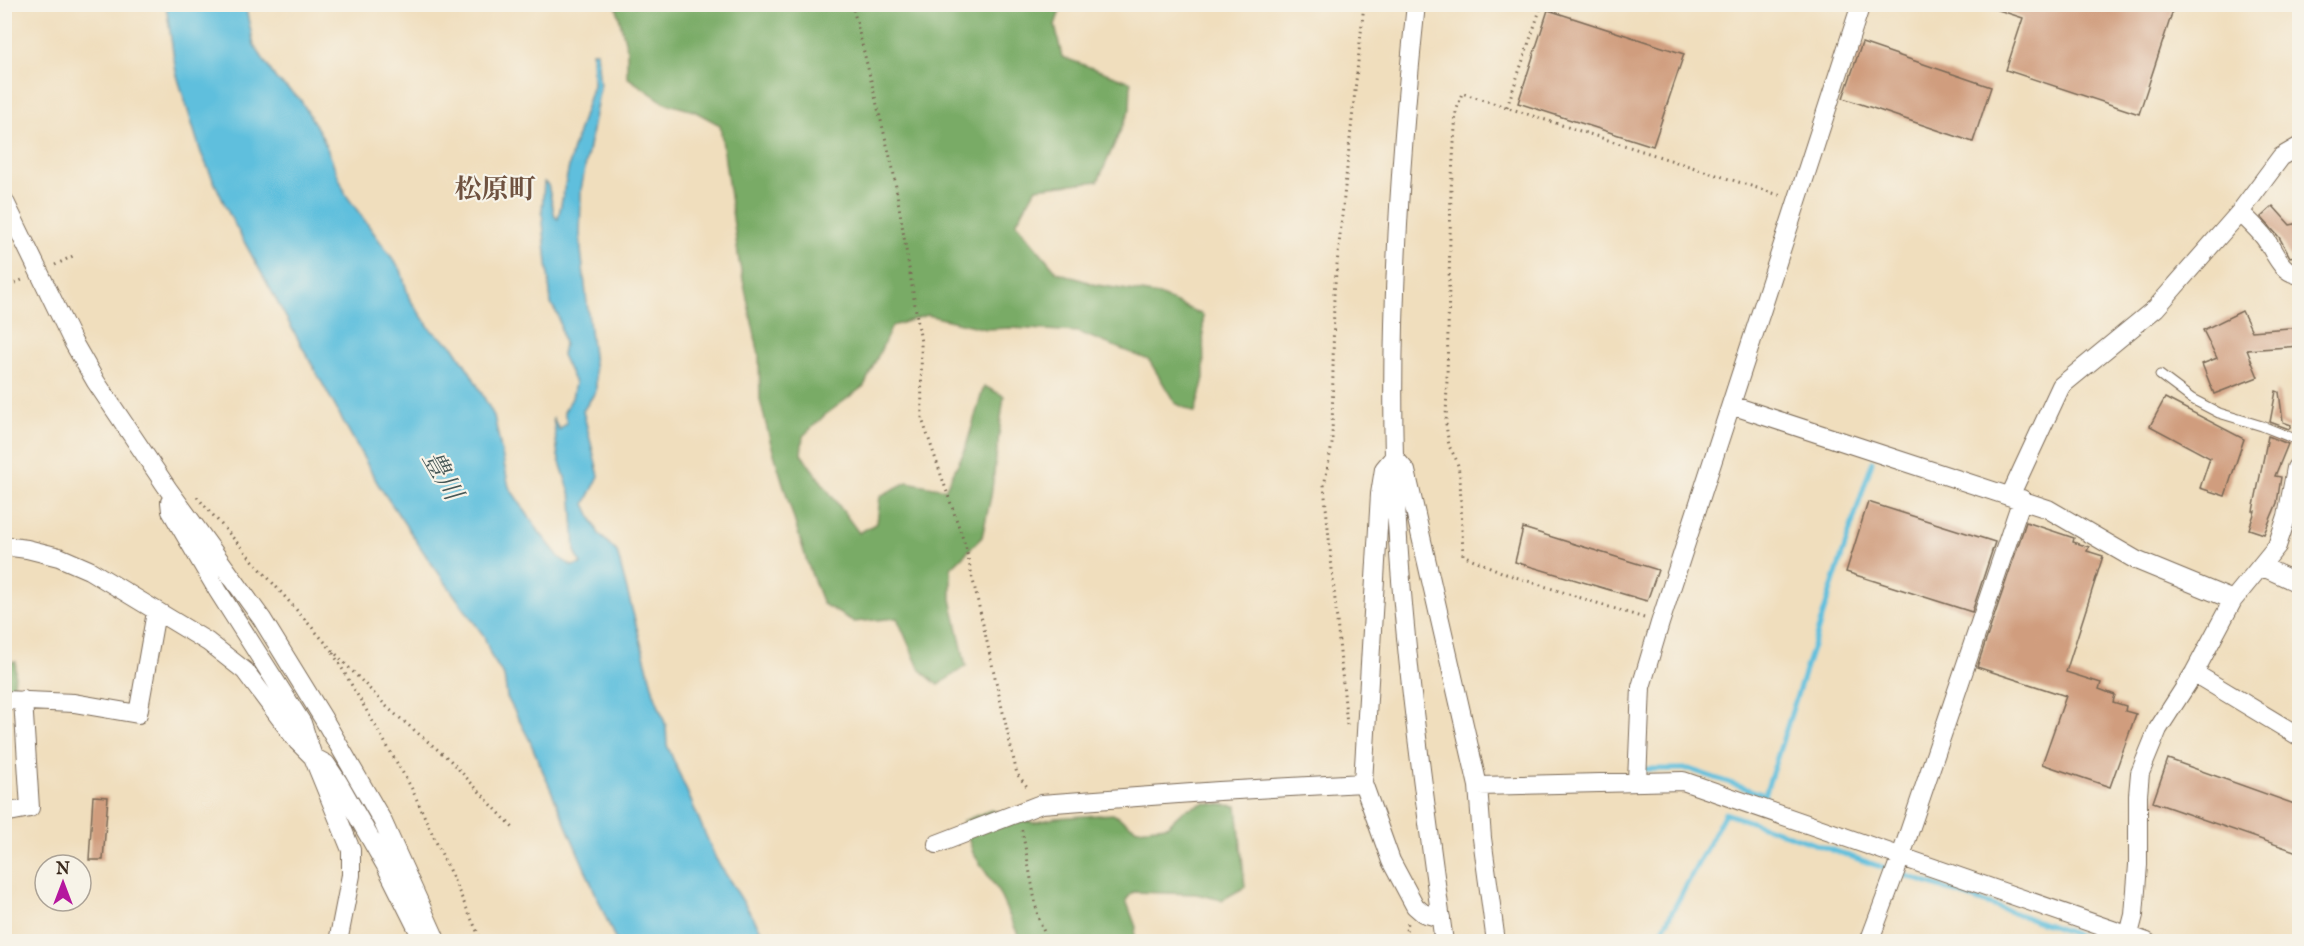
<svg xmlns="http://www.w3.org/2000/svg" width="2304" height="946" font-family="'IM FELL English','Noto Serif JP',serif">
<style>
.forest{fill:#79ab66;stroke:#5a6a42;stroke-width:1.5}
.water{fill:#5fbfdd;stroke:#4d747e;stroke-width:1.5}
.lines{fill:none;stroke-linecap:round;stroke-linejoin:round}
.stream{stroke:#5fbfdd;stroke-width:5}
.building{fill:#d09d7e}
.lane-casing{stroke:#7a6956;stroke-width:11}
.street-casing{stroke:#7a6956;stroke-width:20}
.path{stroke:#7a6956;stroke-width:3;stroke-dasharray:1.5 4.5;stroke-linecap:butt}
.lane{stroke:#fff;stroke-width:9}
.street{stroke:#fff;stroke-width:18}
.labels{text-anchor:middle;stroke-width:4.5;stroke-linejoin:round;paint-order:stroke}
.water-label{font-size:26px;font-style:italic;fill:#465757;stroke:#f7f3e8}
.quarter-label{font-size:27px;font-weight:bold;fill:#6f5240;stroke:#f7f3e8}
</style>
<rect width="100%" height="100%" fill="#f7f3e8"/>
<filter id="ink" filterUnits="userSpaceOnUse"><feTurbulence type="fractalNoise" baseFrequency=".0167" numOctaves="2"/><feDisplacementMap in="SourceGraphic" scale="12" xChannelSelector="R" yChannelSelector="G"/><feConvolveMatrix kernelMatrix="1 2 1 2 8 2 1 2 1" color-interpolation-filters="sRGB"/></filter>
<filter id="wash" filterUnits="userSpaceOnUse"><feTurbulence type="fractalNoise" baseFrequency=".008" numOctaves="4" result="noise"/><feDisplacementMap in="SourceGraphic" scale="24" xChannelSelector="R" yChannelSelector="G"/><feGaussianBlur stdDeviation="1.35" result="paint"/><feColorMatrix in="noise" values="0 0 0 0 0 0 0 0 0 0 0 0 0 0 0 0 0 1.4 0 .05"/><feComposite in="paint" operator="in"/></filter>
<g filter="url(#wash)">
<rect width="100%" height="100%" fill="#f0debd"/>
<path class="forest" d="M616 5H1062L1055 25 1062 57 1131 82 1130 109 1098 181 1036 188 1016 223 1057 272 1097 285 1159 295 1203 315 1204 378 1195 413 1175 403 1149 360 1078 332 1012 328 986 329 927 315 892 326 864 386 825 415 803 436 801 454 859 533 877 523 880 496 907 482 945 489 965 450 984 386 1004 396 991 496 982 537 951 568V599L966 666 938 685 920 670 897 618 854 622 823 604 808 565 771 444 760 400 759 355 739 261 720 125 694 111 665 103 627 77V49Z
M5 661 16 662 13 697H5Z
M1204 803 1237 806 1245 887 1222 900 1196 894 1133 892 1126 900 1136 927 1134 941H1021L997 889 973 853 963 821 991 810 1034 823 1055 818 1113 814 1137 829 1167 826 1184 810Z"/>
<path class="water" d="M166 5H245L254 45 276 79 300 99 322 136 346 195 401 270 409 298 431 330 453 346 470 372 494 416 509 487 540 533 560 558 572 566 581 564 575 551 572 499 558 456 553 417 559 430 567 423 564 412 572 398 575 383 562 355 564 344 558 315 551 304 542 212 544 182 548 185 555 217 558 219 572 152 593 85 592 52H597L600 87 581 190 580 241 596 382V391L583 411 599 476 585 504 599 534 617 552 654 693 666 726 667 745 716 859 768 941H616L529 739 507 697 504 676 491 656 484 636 427 557 378 484 230 216 201 153 176 72Z"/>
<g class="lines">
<path class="stream" d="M1646 769H1689L1765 795 1872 462
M1656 942 1725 813 2098 942"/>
</g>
<g id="blocks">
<path class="building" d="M1992 4H2175L2139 114 2006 70 2023 18 1992 8Z
M1548 10 1684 54 1653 146 1518 103Z
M1862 43 1991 87 1973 142 1843 98Z
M2273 206 2290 225 2300 223V255L2290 257 2279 237 2261 217Z
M2242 311 2252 331 2300 327V346L2247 350 2258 377 2214 394 2202 364 2217 358 2203 330Z
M2276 391 2279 392 2283 422 2291 425 2289 429 2270 422Z
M2165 398 2244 439 2225 496 2200 488 2210 458 2150 426Z
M2268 436 2288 444 2275 476 2281 477 2277 503 2264 534 2249 529 2255 511H2253Z
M1868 502 1995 542 1972 612 1846 572Z
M2026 522 2074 538 2073 542 2089 547 2087 551 2103 556 2066 672 2101 683 2099 689 2115 695 2113 702 2126 706 2125 711 2136 714 2110 787 2042 764 2066 696 1977 667Z
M1523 528 1658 570 1647 601 1515 562Z
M2168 759 2300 806V853L2153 802Z
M93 796 108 797 103 860H89Z"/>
</g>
</g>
<g filter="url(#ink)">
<use href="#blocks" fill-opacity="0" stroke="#7a6956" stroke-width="1.5"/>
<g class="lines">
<defs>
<path id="lane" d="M2160 375 2192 399 2219 413 2262 426 2300 441"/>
<path id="street" d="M1416 4C1400 155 1390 306 1394 457 1399 620 1422 781 1444 942
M4 200 73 342 96 382 168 489 262 619 323 718 382 820 437 942
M2240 212C2248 220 2257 228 2264 237 2275 251 2279 272 2300 275
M1731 405 2048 509 2136 560 2233 600
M2010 496 2061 386 2156 308 2240 212 2281 157 2300 146
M170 502 171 511 218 591 302 723 313 757 351 850V875L338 942
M4 546 27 549 59 557 89 570 208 642 245 671 298 742 313 757 326 764 338 782 386 866 424 942
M2261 566 2300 584
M2194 673 2300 737
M4 700 74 703 138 714 156 612
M1637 781 1641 687 1660 623 1861 4
M1478 786 1683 781 2147 942
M4 813 30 808 23 700
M937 844 1041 804 1219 791 1363 783
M1441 918 1423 913 1415 906 1391 861 1363 783 1380 494 1384 469 1394 457 1406 471 1478 786 1482 838 1496 942
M1869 942 1901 856 2022 499
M2127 942 2134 915 2138 865V795L2140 773 2158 729 2194 673 2233 600 2277 546 2287 516 2296 468 2300 463"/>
</defs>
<use href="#lane" class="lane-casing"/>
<use href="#street" class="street-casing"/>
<path class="path" d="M852 4 893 169 921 342 922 419 965 545 1017 774 1029 789
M1507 107 1542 4
M55 265 75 255
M4 288 22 280
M197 497 330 648 389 709 450 760 514 829
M1644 618 1506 574 1463 555 1460 477 1457 461 1449 446 1446 424 1451 190 1456 112 1462 93 1782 196
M333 653 411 787 482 942
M1347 725 1324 486 1332 444 1334 293 1364 4
M1022 830 1038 917 1048 942
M1403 942 1408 923"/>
<use href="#lane" class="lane"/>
<use href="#street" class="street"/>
</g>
</g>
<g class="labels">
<g class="water-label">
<text transform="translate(443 475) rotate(60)" y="9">豊川</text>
</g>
<g class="quarter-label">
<text x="495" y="198">松原町</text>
</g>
</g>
<rect width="2304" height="946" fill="none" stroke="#f7f3e8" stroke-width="24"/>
<g transform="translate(63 883)"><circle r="28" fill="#f7f3e8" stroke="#aca397" stroke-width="1.5"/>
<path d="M0-4.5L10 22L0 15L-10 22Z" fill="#b5179e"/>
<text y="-9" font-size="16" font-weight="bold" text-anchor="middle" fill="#3b2a1e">N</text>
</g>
</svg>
